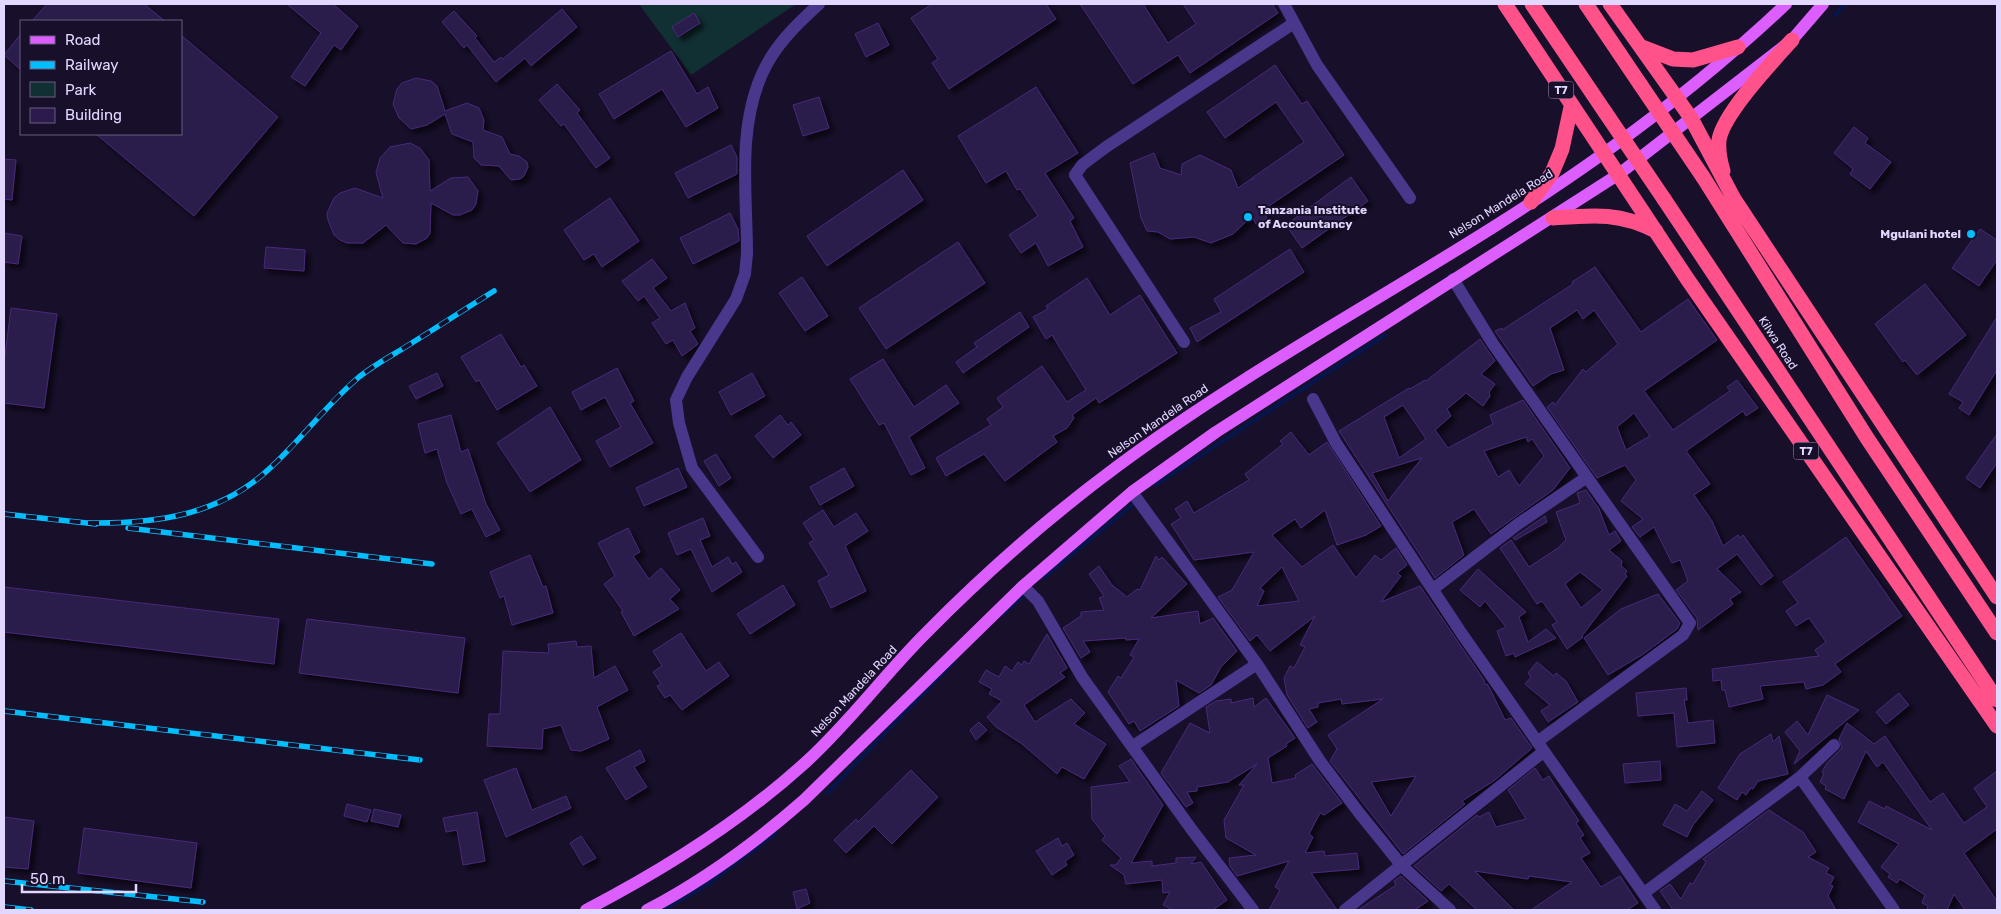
<svg xmlns="http://www.w3.org/2000/svg" width="2001" height="914" font-family="Rubik,sans-serif">
<style>
.green{fill:#113034}
.lines{fill:none;stroke-linecap:round;stroke-linejoin:round}
.stream{stroke:#07154a;stroke-width:4.5}
.building{fill:#2c1a4c;stroke:#472a79;fill-rule:evenodd;filter:url(#shadow)}
.minor{stroke:#48378b;stroke-width:12}
.major{stroke:#dd5eff;stroke-width:12}
.highway{stroke:#ff528a;stroke-width:15}
.rail-casing{stroke:#03beff;stroke-width:5.5}
.rail{stroke:#180f2a;stroke-width:4;stroke-dasharray:11;stroke-linecap:butt}
.highway-bridge{stroke:#ff528a;stroke-width:15}
.poi-dot{fill:#03beff;stroke:#180f2a;stroke-width:2}
.labels{text-anchor:middle;stroke-width:4;stroke-linejoin:round;paint-order:stroke}
.shield{fill:#180f2a;stroke:#a59bbf;stroke-width:1}
.shield-label{font-size:11px;font-weight:bold;fill:#e2d7ff}
.street-label{font-size:12px;fill:#e2d7ff;stroke:#180f2a}
.poi-label{font-size:12px;font-weight:bold;fill:#e2d7ff;stroke:#180f2a;text-anchor:start}
</style>
<defs>
<filter id="shadow"><feDropShadow dx="4.5" dy="4.5" stdDeviation="2.5" flood-color="#0009"/></filter>
</defs>
<rect width="100%" height="100%" fill="#180f2a"/>
<path class="green" d="M639 4H796L691 75Z"/>
<g class="lines">
<path class="stream" d="M1835 15 1845 4
M1155 485 1385 335
M1043 578 1137 501
M1003 614 1026 593
M827 793 955 661
M663 910 707 885 776 833"/>
</g>
<path class="building" d="M47 4H144L165 21H32Z
M287 4H333L358 26 341 50 334 45 305 86 291 77 321 33Z
M932 4H1046L1056 19 949 89 932 63 938 59 911 18Z
M1080 4H1143L1168 43 1196 24 1183 4H1272L1278 13 1190 73 1178 55 1133 84Z
M562 9 577 27 531 66 525 58 496 82 467 45 464 48 442 22 454 11 477 36 475 38 494 62 501 57 503 59Z
M694 13 700 23 678 37 672 27Z
M878 23 889 45 866 57 855 34Z
M21 34V70L4 55Z
M181 35 278 117 194 216 96 134H181Z
M671 51 697 94 708 87 718 108 686 127 662 89 614 119 599 94Z
M1275 65 1302 104 1307 101 1344 155 1263 210 1267 218 1256 224 1252 216 1233 234 1211 243 1194 237 1170 239 1158 232 1147 231 1141 218 1130 163 1154 153 1160 168 1181 175 1182 164 1200 155 1231 170 1238 188 1251 179 1253 180 1252 178 1304 142 1276 102 1225 138 1207 112Z
M416 78 431 81 437 86 445 111 467 103 479 108 484 120 483 130 502 137 510 154 519 156 527 162 528 167 524 176 520 179 511 180 499 166 481 165 474 158 473 142 452 134 445 114 427 125 411 129 399 118 393 104 397 89 402 83Z
M557 84 580 110 577 113 610 158 596 168 564 124 561 126 539 100Z
M1036 87 1078 153 1045 173 1074 218 1070 221 1083 247 1048 266 1036 243 1021 253 1009 235 1038 216 1020 189 1017 190 1006 171 986 183 958 136Z
M819 97 829 128 803 136 793 105Z
M1854 127 1868 138 1865 143 1891 162 1870 189 1850 174 1853 169 1834 153Z
M410 143 420 148 429 160 430 191 451 178 468 177 478 191 476 204 472 210 460 215H453L431 203 430 233 427 238 416 244 403 243 386 225 363 243H347L340 240 334 235 328 220 327 213 334 198 340 193 355 188 383 198 376 173 380 158 390 147Z
M731 145 737 157V174L688 198 675 173Z
M4 159 16 160 12 200 4 199Z
M903 170 923 200 827 266 807 236Z
M1351 177 1368 201 1302 248 1286 225Z
M610 198 639 241 602 267 594 254 584 260 564 230Z
M730 213 738 229 739 241 693 264 680 238Z
M1980 229 1997 240V260L1979 286 1952 268Z
M4 233 22 236 18 264 4 262Z
M958 242 985 283 886 349 859 308Z
M266 247 305 250 304 271 264 268Z
M1290 249 1304 272 1197 342 1190 328 1221 312 1214 299Z
M652 259 667 278 653 288 671 311 685 303 695 328 690 331 698 344 682 356 673 340 666 344 652 323 660 318 644 296 638 301 622 281Z
M1595 267 1641 332 1688 299 1717 340 1644 391 1673 430 1730 391 1727 387 1737 380 1758 408 1746 416 1743 411 1686 451 1710 484 1694 495 1712 521 1723 546 1738 535 1740 538 1743 535 1773 576 1761 585 1737 554 1717 569 1741 592 1730 599 1733 604 1698 630 1697 618 1676 590 1688 581 1680 560 1672 563 1654 527 1640 537 1632 527 1643 519 1621 501 1636 480 1625 465 1597 478 1547 407 1553 402 1555 405 1583 369 1586 372 1618 344 1594 310 1583 319 1577 310 1550 328 1564 370 1551 374 1533 386 1495 331 1502 328V330L1573 284 1572 282ZM1634 413 1650 436 1626 450 1617 427Z
M802 277 828 316 805 331 779 293Z
M1087 278 1110 315 1140 295 1177 353 1099 403 1096 398 1072 415 1074 418 1067 428 1053 436 1057 442 1005 481 984 454 946 476 936 458 991 425 987 419 1003 407 997 398 1042 366 1067 402 1086 390 1052 335 1046 339 1033 317 1048 309 1046 306Z
M1925 284 1966 335 1917 375 1905 360 1903 362 1875 324Z
M11 308 57 314 44 408 4 403V364Z
M1020 312 1029 327 963 373 956 362 977 347 974 343Z
M1997 317V370L1969 415 1959 408 1963 402 1949 394Z
M501 334 521 367 524 365 537 386 497 410 479 380 476 382 461 357Z
M1480 339 1495 361 1481 374 1495 384 1489 392 1490 396 1483 406 1466 393 1447 409 1451 416 1435 430 1448 448 1493 424 1490 415 1523 400 1570 468 1553 490 1491 534 1474 509 1452 522 1464 555 1435 578 1339 431 1409 388 1410 389 1425 380 1426 381ZM1403 405 1426 439 1399 458 1384 417ZM1526 437 1528 442 1532 439 1544 456 1519 486 1509 470 1498 477 1484 451ZM1422 458 1388 501 1372 473Z
M883 359 914 407 946 385 959 403 909 437 925 468 911 475 884 423 879 425 850 379Z
M617 368 634 401 630 403 653 443 610 467 596 441 621 427 605 397 581 410 572 392Z
M437 373 443 386 416 399 409 386Z
M752 373 765 396 731 415 719 392Z
M550 407 581 460 530 492 497 443Z
M451 415 461 452 468 449 486 504 500 530 486 537 472 509 461 514 447 483 437 449 425 453 418 424Z
M780 415 788 425 791 422 801 435 773 458 755 436Z
M1291 432 1309 455 1327 442 1381 526 1366 535 1337 545 1325 510 1301 528 1295 519 1272 535 1302 567 1333 545 1356 578 1375 555 1381 560 1396 548 1407 565 1397 573 1401 576 1381 602 1420 586 1484 680 1485 685 1487 684 1490 689 1505 720 1511 718 1532 748 1495 780 1462 801 1465 804 1403 854 1330 761 1337 749 1328 735 1383 699 1342 704 1341 699 1318 703V707L1309 709 1317 722 1308 728 1287 695 1284 678 1290 666 1294 668 1305 647 1300 645 1315 616 1270 651 1257 635 1250 641 1218 597 1232 590 1254 552 1194 560 1171 524 1181 518 1175 509 1187 501 1194 513 1249 480 1245 474 1283 444 1280 441ZM1282 567 1299 601 1257 606 1264 591 1260 588ZM1416 776 1391 816 1371 782Z
M1997 434V463L1980 488 1966 478Z
M716 454 731 478 719 486 704 461Z
M678 468 687 487 644 506 636 488Z
M844 468 854 486 820 505 810 487Z
M1586 490 1599 509 1609 535 1615 531 1621 541 1609 550 1622 561 1621 566 1627 571 1625 574 1627 576 1582 636 1583 637 1567 649 1552 625 1557 622 1542 601 1537 604 1500 548 1511 540 1529 567 1558 548 1566 540 1556 512 1580 503 1577 493ZM1580 572 1603 590 1581 608 1565 584Z
M823 510 834 527 856 513 868 531 845 546 866 591 831 608 818 581 829 575 809 543 814 540 803 523Z
M1545 516 1547 522 1515 540 1513 538Z
M703 518 710 536 700 540 712 567 728 557 732 564 736 562 742 572 712 592 691 549 677 555 668 533Z
M628 528 640 552 633 556 649 579 661 568 680 590 670 599 679 609 634 636 621 612 623 611 604 584 615 576 598 543Z
M1846 537 1902 616 1835 664 1841 672 1823 685 1806 689 1804 682 1760 686 1763 699 1729 707 1725 690H1722L1721 680 1713 681 1712 669 1819 656 1815 650 1826 642 1809 618 1796 626 1786 611 1798 603 1783 582Z
M530 555 543 587 546 586 553 613 512 625 504 596 500 598 490 572Z
M1156 556 1159 560 1162 557 1187 584 1151 618 1198 611 1200 624 1213 618 1237 651 1221 667 1211 685 1199 693 1176 680 1179 706 1140 731 1134 721 1129 724 1108 692 1118 676 1121 678 1134 657 1130 655 1139 639 1126 640V638L1083 641 1090 652 1081 658 1063 628 1081 616V612L1104 610 1099 598 1104 596 1089 574 1099 566 1112 585 1127 597 1137 589 1140 590Z
M1478 569 1526 612 1519 617 1528 642 1546 629 1556 638 1515 657 1514 653 1506 656 1497 631 1506 627 1485 601 1480 607 1460 590Z
M783 585 795 605 750 634 737 614Z
M4 587 279 619 274 664 4 632Z
M1658 594 1680 623 1677 629 1642 655 1608 675 1584 638 1621 609Z
M307 619 465 638 458 693 299 673Z
M681 633 706 671 719 662 729 676 682 710 670 695 665 698 657 686 661 684 653 672 662 666 653 651Z
M1047 634 1067 668 1060 673 1065 677 1024 705 1035 722 1071 699 1085 713 1074 724 1106 744 1084 779 1062 767 1057 774 1022 744 996 727 987 717 1002 701 989 694 992 689 979 682 986 670 999 677 1005 666 1012 671 1018 662 1022 665 1024 661 1029 664Z
M576 641 577 647 591 646 594 678 615 666 628 690 597 707 609 739 581 751 571 750 561 725 543 729 542 749 487 746 489 714H500L503 651 549 653 548 644Z
M1537 662 1554 676 1556 673 1566 681 1578 702 1548 722 1541 711 1550 705 1525 684 1531 677 1528 673Z
M1686 688 1687 700H1684L1688 723 1713 720 1715 743 1677 747 1674 713 1638 716 1636 693Z
M1899 693 1909 705 1886 724 1876 712Z
M1827 695 1859 710 1794 764 1800 751 1785 732 1797 721 1808 735Z
M1253 698 1254 707 1266 698 1295 738 1286 744 1287 746 1268 758 1272 783 1296 778 1295 775 1312 764 1342 803 1324 815 1320 813 1309 834 1313 837 1305 853 1324 851 1325 856 1357 853 1359 869 1311 873 1337 910H1269L1280 890 1275 887 1289 861 1237 876 1230 866 1229 858 1256 855 1226 838 1224 820 1244 785H1239L1257 764 1228 782 1197 787V791L1187 792 1193 803 1186 807 1161 773 1190 723 1210 733 1206 707 1216 701 1231 699V703Z
M979 722 987 730 976 740 970 730Z
M1847 723 1874 744 1885 736 1930 802 1943 793 1964 823 1987 807 1974 788 1997 771V829L1964 853 1997 901V910H1965L1954 894 1947 910H1927L1928 906 1922 903 1925 895 1900 879 1897 883 1888 877 1890 874 1881 867 1899 844 1858 822 1869 801 1885 809 1886 806 1932 830 1883 762 1877 767 1866 751 1844 799 1825 789 1826 786 1820 782 1824 773 1822 772 1827 763 1842 748 1839 739Z
M1771 734 1773 742 1779 736 1788 774 1758 781 1753 789 1751 788 1746 795 1742 792 1737 800 1718 788 1740 754Z
M640 750 645 761 634 767 647 787 626 800 606 768Z
M1131 759 1163 805 1131 863 1152 861V866L1176 863V858L1196 857 1191 864 1201 862 1227 900 1213 910H1173L1163 905 1170 892 1163 893 1162 880 1126 884 1124 875 1110 865H1116L1121 858 1102 840 1105 836 1092 819 1091 787 1130 782 1119 766Z
M1660 761 1661 780 1625 783 1623 764Z
M516 768 532 810 566 796 571 808 506 837 484 780Z
M1535 768 1543 780 1549 776 1579 821 1576 823 1584 835 1580 838 1590 853 1581 858 1601 887 1620 876 1638 903 1627 910H1531L1572 882 1529 876 1528 879 1475 871 1514 910H1477L1449 884 1441 891 1414 866 1477 815 1479 817 1489 812 1496 827 1526 819 1508 790Z
M911 770 938 797 892 844 874 826 846 853 834 840 856 819 858 822Z
M1702 791 1713 800 1693 825 1687 837 1663 825 1675 804 1687 811Z
M347 804 371 810 367 822 344 816Z
M374 809 401 815 398 827 371 821Z
M1769 810 1803 832 1816 852 1808 857 1829 868 1826 873 1834 877 1830 885 1833 886 1828 896 1836 910H1673L1660 891 1670 884 1681 899 1690 883 1693 884 1706 862 1703 859Z
M477 812 485 861 463 865 457 830 446 832 443 818Z
M4 817 34 821 28 869 4 867Z
M84 828 197 843 191 888 78 873Z
M581 836 596 858 583 865 570 843Z
M1058 838 1062 846 1067 843 1074 855 1065 861 1067 865 1052 875 1036 851Z
M1401 876 1428 901 1415 910H1358L1396 885 1394 881Z
M806 889 810 903 797 909 793 892Z"/>
<g class="lines">
<path class="minor" d="M1284 4 1317 65 1410 198
M1453 279 1493 344 1690 623 1683 635 1537 742
M1184 342 1075 175 1082 165 1106 147 1294 23
M1313 399 1336 443 1462 634 1655 910
M1132 492 1257 664 1320 761 1360 814 1402 866 1450 910
M758 557 692 468 679 423 676 400 687 377 736 299 745 274 747 254C747 195 737 130 762 74 774 46 797 24 819 4
M1023 586 1038 601 1082 677 1192 830 1253 910
M1433 589 1518 524 1587 477
M1133 746 1257 664
M1800 777 1894 910
M1644 893 1800 777 1834 745
M1345 910 1543 752"/>
<path class="major" d="M586 910C665 869 740 822 806 762 849 723 884 675 925 634 985 573 1050 516 1119 465 1274 350 1448 265 1604 153 1668 107 1729 58 1786 4
M647 910C703 881 756 842 804 800L1023 586 1132 492 1216 432 1619 174 1792 40 1823 4"/>
<path class="highway" d="M1505 4 1688 280 1997 726
M1532 4 1605 112
M1586 4 1640 84
M1610 4 1691 118 1734 199 1997 597
M1642 47 1673 59 1693 60 1738 47
M1723 171C1720 161 1718 151 1719 140 1723 114 1773 61 1792 40
M1703 177 1867 438 1997 633
M1664 199 1997 700
M1531 202 1552 173 1562 149 1571 107
M1553 218C1593 215 1619 212 1656 231"/>
<defs>
<path id="rail" d="M4 514 96 524
M88 523C154 524 219 516 269 469 301 440 326 405 359 377 374 365 391 356 407 346 436 328 465 309 494 291
M128 528 432 564
M4 711 420 760
M4 881 203 902
M4 907 31 910"/>
</defs>
<use href="#rail" class="rail-casing"/>
<use href="#rail" class="rail"/>
<path class="highway-bridge" d="M1640 84 1703 177
M1605 112 1664 199"/>
</g>
<g class="poi-dot">
<circle cx="1248" cy="217" r="5"/>
<circle cx="1971" cy="234" r="5"/>
</g>
<g class="labels">
<g class="shield">
<rect x="1548.5" y="81.5" width="25" height="17" rx="4"/>
<rect x="1793.5" y="442.5" width="25" height="17" rx="4"/>
</g>
<g class="shield-label">
<text x="1561" y="94">T7</text>
<text x="1806" y="455">T7</text>
</g>
<g class="street-label">
<text transform="translate(1501 204) rotate(-32)" y="4">Nelson Mandela Road</text>
<text transform="translate(1778 343) rotate(57)" y="4">Kilwa Road</text>
<text transform="translate(1158 421) rotate(-35)" y="4">Nelson Mandela Road</text>
<text transform="translate(854 691) rotate(-47)" y="4">Nelson Mandela Road</text>
</g>
<g class="poi-label">
<text x="1258" y="214">Tanzania Institute<tspan x="1258" dy="14">of Accountancy</tspan></text>
<text x="1961" y="238" text-anchor="end">Mgulani hotel</text>
</g>
</g>
<rect width="2001" height="914" fill="none" stroke="#e2d7ff" stroke-width="10"/>
<rect x="20" y="20" width="162" height="115" fill="#180f2a" stroke="#695f7f"/>
<rect x="30" y="36" width="25" height="8" fill="#dd5eff" stroke="#695f7f"/>
<text x="65" y="45" font-size="15" fill="#e2d7ff">Road</text>
<rect x="30" y="61" width="25" height="8" fill="#03beff" stroke="#695f7f"/>
<text x="65" y="70" font-size="15" fill="#e2d7ff">Railway</text>
<rect x="30" y="82" width="25" height="15" fill="#113034" stroke="#695f7f"/>
<text x="65" y="95" font-size="15" fill="#e2d7ff">Park</text>
<rect x="30" y="108" width="25" height="15" fill="#2c1a4c" stroke="#695f7f"/>
<text x="65" y="120" font-size="15" fill="#e2d7ff">Building</text>
<path d="M22 884v8h114v-8" fill="none" stroke="#e2d7ff" stroke-width="2.5"/>
<text x="30" y="884" font-size="15" fill="#e2d7ff" stroke="#180f2a" stroke-width="4" paint-order="stroke">50 m</text>
</svg>
